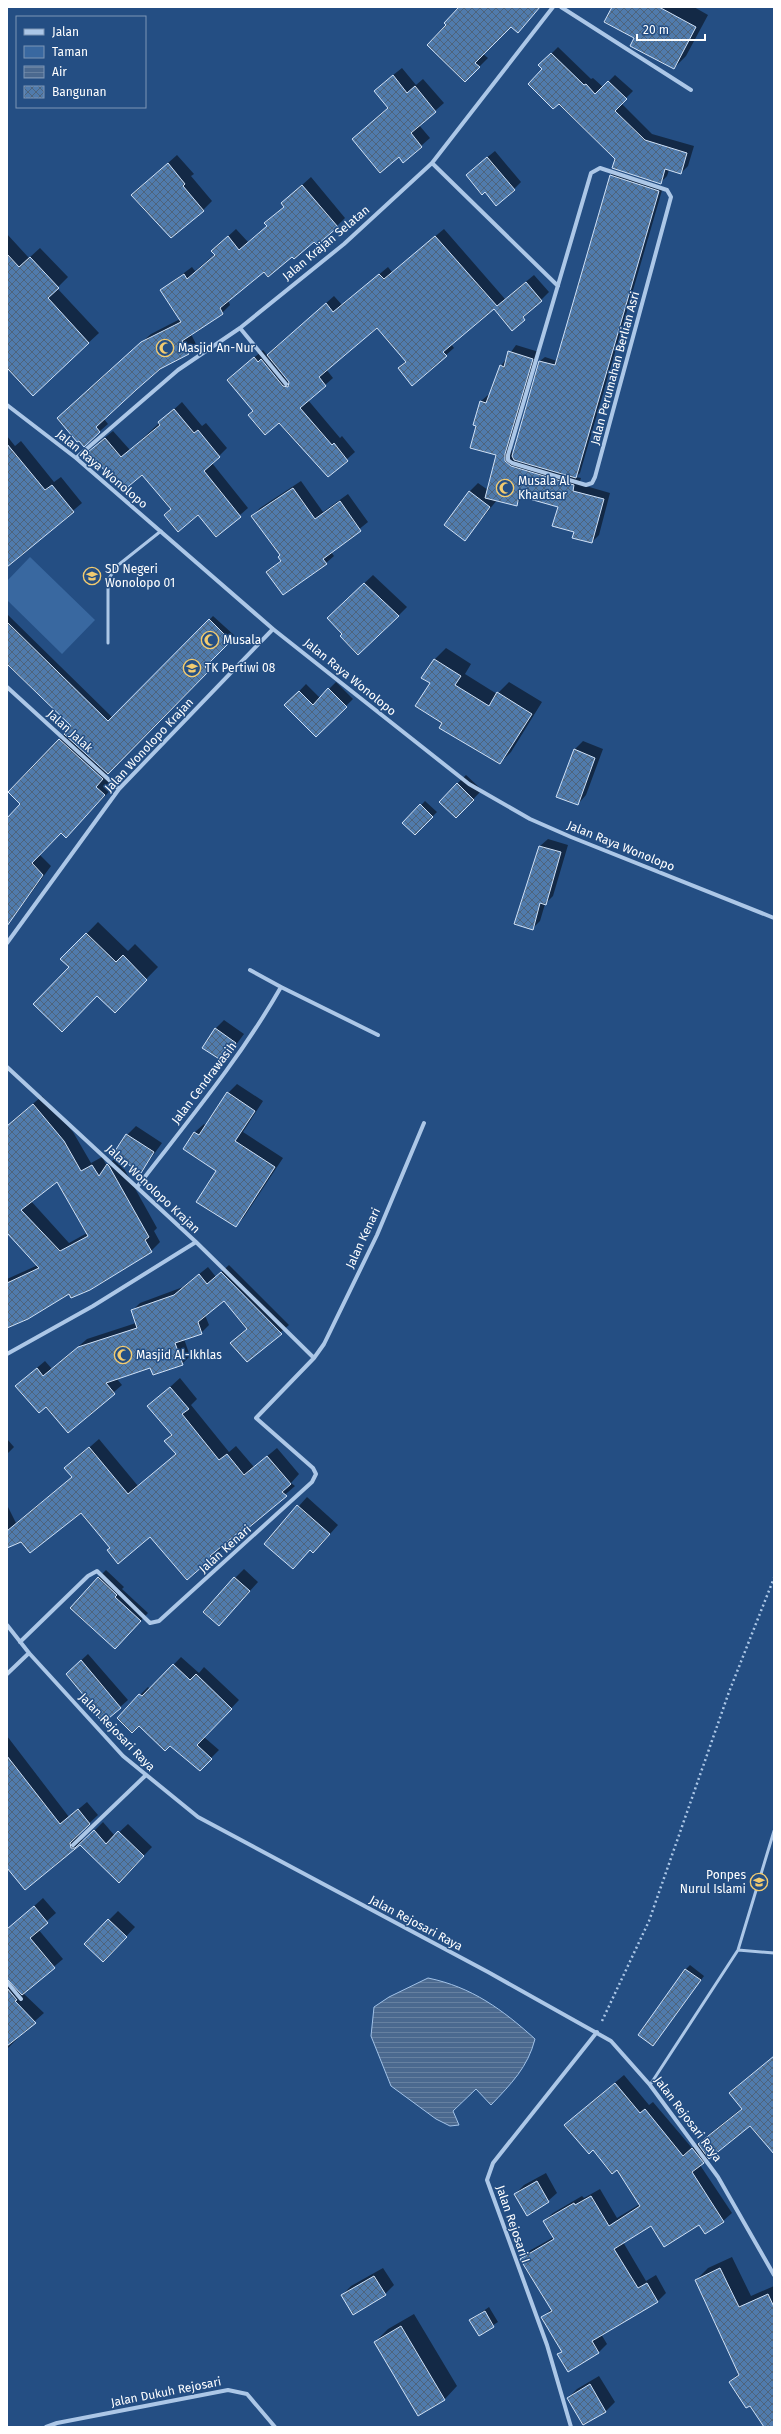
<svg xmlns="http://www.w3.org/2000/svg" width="781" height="2434" font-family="'Fira Sans',sans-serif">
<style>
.green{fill:#3968a0}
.water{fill:url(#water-rules);stroke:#a1c2e8}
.shadow{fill:#0007;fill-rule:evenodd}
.building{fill:url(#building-cross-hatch);stroke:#d0e1f6;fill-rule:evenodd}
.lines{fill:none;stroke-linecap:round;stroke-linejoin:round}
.path{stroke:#acc7e7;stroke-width:2.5;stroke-dasharray:2 3;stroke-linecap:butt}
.lane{stroke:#acc7e7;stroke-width:3}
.street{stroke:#acc7e7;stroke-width:4}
.labels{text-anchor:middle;stroke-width:3;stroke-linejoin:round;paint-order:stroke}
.street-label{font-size:12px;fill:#fff;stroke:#244e83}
.poi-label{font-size:12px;fill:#fff;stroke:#244e83;text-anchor:start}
</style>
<defs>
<pattern id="water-rules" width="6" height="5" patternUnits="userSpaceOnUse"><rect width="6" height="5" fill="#4b698f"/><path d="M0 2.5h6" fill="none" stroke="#6680a0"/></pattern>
<pattern id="building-cross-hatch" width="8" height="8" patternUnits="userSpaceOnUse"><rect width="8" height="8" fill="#507bac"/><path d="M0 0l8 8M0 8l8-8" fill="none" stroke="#4e647c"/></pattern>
</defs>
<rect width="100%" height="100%" fill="#244e83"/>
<path class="green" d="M30 557 95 620 62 654 7 600V581Z"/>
<path class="water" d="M428 1978C472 1987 503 2010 535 2039 528 2067 511 2084 491 2105L476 2089 453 2111 459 2125 450 2126 436 2119 391 2086 371 2036 374 2007 389 1997Z"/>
<path class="shadow" d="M461 7H540L518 31 511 25 483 54 488 58 465 81 448 25Z
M613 7H694L708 15 686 56 674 68 635 38Z
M558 47 591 79 593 78 603 87 615 75 633 91 621 103 652 134 694 146 688 166 681 173 669 170 667 176 660 183 616 159 540 65Z
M402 68 416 85 423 79 444 103 419 125 430 138 404 161 399 156 383 83Z
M495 151 521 182 514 189 474 168Z
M177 155 194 174 191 176 212 201 203 210 150 212 148 214 132 195Z
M615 171 663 187 580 473 576 477 581 478 579 484 610 493 599 535 592 542 575 531 559 506 524 496 516 505 497 500 465 540 469 492 478 483 488 490 497 455 478 426 481 401 488 395H490L501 366 516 345 539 352 511 446 513 456 540 361 545 357 557 361 611 175Z
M311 177 345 218 337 226 292 255 264 270 228 300 230 305 222 313 191 334 197 346 189 354 160 368 104 419 108 424 84 445 66 410 151 334 180 319 161 290 192 267 195 271 215 254 212 251 236 229 248 242 268 226 274 215 285 206 282 203Z
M444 229 505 299 534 275 549 292 512 329 494 308 451 344 454 348 446 355 399 368 406 361 377 326 326 369 333 378 308 400 340 438 342 436 355 452 328 476 280 422 254 411 236 373 263 350 267 355 270 353 334 296 342 305 388 267 392 272Z
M7 234 29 258 40 248 68 277 57 288 99 333 33 394 7 367Z
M182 402 202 426 206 423 227 448 212 463 248 508 216 536 198 514 172 509 142 473 97 444 113 431 130 450Z
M7 436 15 446 21 441 54 482 61 477 82 503 7 567Z
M301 481 323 512 348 494 368 522 331 552 334 556 326 563 267 572 281 560V555L252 516 260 508Z
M373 575 407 607 398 616 344 634 337 609Z
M7 614 113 718 213 616 235 636 209 662 212 666 104 777 113 786 107 794 66 837 61 832 39 854 51 866 7 926V819L21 804 9 792 73 726 7 662Z
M446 648 471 664 465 674 497 694 509 682 542 702 511 752 500 763 443 723 431 683 423 677 435 659Z
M336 682 353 699 316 736 286 705 306 684 320 698Z
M583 741 603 749 586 795 578 804 574 750Z
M466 775 482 790 456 817 440 801Z
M425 801 437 812 415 834 404 823Z
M548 839 568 845 553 896 545 904 540 921 532 929 540 846Z
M98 922 128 951 135 944 158 967 115 1011 62 959Z
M224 1020 244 1034 224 1061 215 1029Z
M237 1084 263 1101 243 1132 283 1158 244 1217 236 1226 217 1170 184 1149 195 1132 204 1124 207 1126 228 1093Z
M42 1096 73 1132 91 1163 102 1157 107 1166 117 1156 157 1228 154 1231 160 1242 151 1251 7 1327V1279L38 1265 7 1232V1126ZM58 1181 87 1233 69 1243 31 1201Z
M136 1126 162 1143 141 1172 127 1135Z
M229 1265 289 1325 247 1361 232 1343 248 1328 224 1300 205 1315 209 1325 201 1333 184 1339 190 1356 182 1364 151 1367 117 1379 122 1385 68 1432 25 1378 45 1361 52 1369 87 1339 136 1323 132 1311 140 1303 183 1287 208 1267 216 1277Z
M180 1378 197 1399 191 1405 229 1452 236 1446 254 1467 277 1448 299 1474 291 1483 295 1486 247 1528 243 1526 219 1547 221 1549 212 1558 187 1579 150 1535 111 1548 81 1512 7 1547V1505L16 1523 73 1476 66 1468 99 1439 138 1486 176 1454 166 1441 172 1434 149 1406Z
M7 1439 14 1447 7 1454Z
M307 1497 338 1525 322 1543 313 1552 310 1549 265 1544Z
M244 1569 258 1582 219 1625 235 1578Z
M106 1570 124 1587 122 1589 148 1613 123 1640 98 1578Z
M88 1654 128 1700 103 1722 87 1696 74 1667Z
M181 1657 199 1673 204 1667 239 1700 204 1737 219 1750 200 1769 140 1695 148 1687 150 1689Z
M7 1736 69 1817 87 1802 98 1815 79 1833 78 1839 85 1840 103 1822 115 1836 128 1824 152 1847 127 1873 80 1844 26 1889 7 1867Z
M43 1898 56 1913 38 1929 63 1959 23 1993 44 2013 18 2036 19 2037 7 2049V1931Z
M118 1911 135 1927 103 1961 109 1920Z
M690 1965 704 1976 653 2045 685 1970Z
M774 2056V2152L750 2124 700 2165 732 2213 723 2221 651 2225 623 2242 646 2281 656 2275 666 2293 658 2301 601 2334 607 2344 599 2352 559 2354 562 2351 543 2318 551 2309 521 2259 529 2251 554 2237 544 2221 553 2213 582 2196 584 2198 600 2189 617 2218 640 2204 617 2169 574 2117 624 2075 649 2105 653 2102 692 2148 742 2108 737 2086Z
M546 2173 557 2193 548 2201 515 2194 524 2185Z
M732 2257 751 2296 774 2286V2423L768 2427H765L750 2405 730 2382 739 2373 696 2280 708 2268Z
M383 2268 394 2285 385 2294 342 2295 351 2286Z
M489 2307 498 2322 479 2334 470 2320Z
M414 2314 457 2386 444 2400 375 2342 388 2329Z
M599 2376 615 2402 606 2411 584 2424 568 2398 577 2389Z"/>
<path class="building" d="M459 7H540L518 33 511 27 475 63 480 67 465 82 427 45 446 25 444 23Z
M612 7H659L696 27 674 69 630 46 634 38 604 22Z
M551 53 584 85 586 84 595 94 608 81 627 99 615 111 645 140 687 153 681 174 665 169 661 184 612 168 615 159 559 104 553 109 528 84 542 69 538 65Z
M393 75 407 93 415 86 436 112 411 133 422 147 403 163 399 157 380 173 352 139 388 108 374 91Z
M487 157 515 190 496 206 485 192 482 195 466 175Z
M168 163 185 184 183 186 204 211 171 238 131 195Z
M610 175 659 191 576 478 514 460 512 456 539 361 555 365Z
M302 185 338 227 317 245 314 242 294 259 292 257 268 277 264 272 220 308 223 314 182 341 189 354 160 369 136 390 96 427 100 432 84 447 79 441 77 442 57 418 141 342 181 322 160 290 184 274 187 279 215 255 211 251 228 236 239 250 267 226 264 223 284 207 281 203Z
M435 236 497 306 526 282 542 301 523 317 525 320 512 331 494 309 443 352 447 356 412 386 398 368 406 362 377 328 319 377 326 386 300 408 332 445 334 443 348 461 328 477 279 423 265 435 248 415 253 411 227 380 254 357 258 362 261 359 283 386 288 387 289 382 267 355 326 303 333 312 379 274 384 279Z
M7 254 19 267 30 257 59 288 48 298 89 343 33 396 7 368Z
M508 351 533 359 505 454V461L511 466 574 485 573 491 604 499 592 543 572 538 574 532 552 526 558 507 519 496 517 506 485 498 496 455 470 448 476 426 473 425 480 401 486 403 500 365 504 367Z
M174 409 194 433 198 430 220 457 204 471 241 517 216 537 198 515 178 532 164 515 171 509 142 475 123 491 88 452 105 438 121 457 160 425 158 422Z
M7 444 45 490 52 485 74 512 7 567Z
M293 488 315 519 340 501 361 531 323 559 327 564 283 595 266 572 281 561 278 557 280 555 251 516Z
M469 491 490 507 465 541 444 525Z
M364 583 399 616 358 655 340 636 342 634 327 618Z
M209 619 231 641 205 667 209 671 108 774 64 734 71 726 7 664V622L108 721Z
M434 659 461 676 455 685 489 706 497 692 532 714 500 764 439 728 442 723 415 706 430 683 421 678Z
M328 688 347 707 316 737 284 705 299 691 313 705Z
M59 739 103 779 96 787 105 795 66 838 61 833 32 863 43 875 7 926V818L20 804 8 792Z
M574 749 595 758 578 805 556 797Z
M457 783 474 800 456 818 439 802Z
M420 804 433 817 415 835 402 823Z
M539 846 561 852 546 905 540 903 533 930 514 924Z
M86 933 116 962 123 955 147 980 115 1013 97 996 62 1032 33 1004 69 967 60 959Z
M215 1028 236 1043 224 1062 202 1048Z
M227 1092 255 1111 235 1141 275 1167 236 1227 196 1202 216 1171 183 1149 194 1132 199 1135Z
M33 1104 64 1141 81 1171 92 1165 99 1176 107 1164 109 1166 149 1237 145 1240 152 1252 90 1290 71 1298 69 1294 28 1319 7 1328V1283L39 1268 7 1233V1126ZM57 1182 88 1236 60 1251 21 1210Z
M126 1134 154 1152 141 1173 113 1154Z
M221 1272 282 1334 247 1362 230 1343 247 1329 224 1301 198 1322 202 1334 175 1343 183 1365 153 1375 150 1368 106 1383 115 1394 68 1433 46 1407 39 1413 15 1386 37 1368 43 1376 78 1347 137 1328 131 1310 174 1295 199 1274 207 1284Z
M170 1387 189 1409 182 1414 219 1460 227 1454 244 1475 267 1456 291 1484 282 1492 287 1496 247 1529 244 1528 210 1556 212 1558 187 1580 150 1537 118 1564 107 1550 110 1548 81 1513 30 1553 21 1542 7 1548V1531L72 1477 64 1468 89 1447 128 1494 176 1454 164 1441 172 1435 147 1406Z
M297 1505 330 1534 313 1553 310 1550 293 1569 264 1544Z
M98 1577 117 1595 115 1597 141 1621 115 1649 70 1608Z
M234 1577 250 1591 219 1626 203 1612Z
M81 1660 121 1708 103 1723 83 1699 85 1697 66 1674Z
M173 1664 190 1680 196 1674 232 1709 197 1745 212 1759 200 1771 170 1746 165 1751 139 1726 132 1733 117 1718 139 1694 142 1696Z
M7 1756 60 1824 78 1809 90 1824 70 1843 71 1848H75L94 1830 106 1844 118 1831 144 1856 119 1883 80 1845 25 1890 7 1868Z
M34 1906 48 1923 30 1938 55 1968 22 1995 7 1979V1929Z
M108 1919 127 1937 103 1962 84 1944Z
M685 1969 701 1980 653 2046 638 2035Z
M7 1988 17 2000 15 2001 36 2023 7 2046Z
M774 2056V2154L750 2126 709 2159 698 2144 742 2109 729 2093Z
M615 2083 640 2113 645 2109 683 2156 692 2148 704 2163 692 2172 724 2222 705 2234 699 2225 664 2247 651 2226 614 2249 638 2288 647 2283 658 2302 592 2341 599 2353 568 2372 557 2354 562 2352 541 2317 552 2311 520 2259 554 2239 543 2221 574 2203 575 2205 591 2196 609 2226 640 2206 617 2170 612 2174 593 2150 589 2154 564 2125Z
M537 2181 549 2202 527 2216 514 2194Z
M720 2268 739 2307 768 2294 774 2307V2427H764L750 2406 746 2408 729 2382 739 2375 695 2280Z
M374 2276 386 2295 353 2315 341 2295Z
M485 2311 494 2327 479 2336 469 2320Z
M401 2326 445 2400 418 2416 374 2342Z
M590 2384 606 2412 583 2425 567 2398Z"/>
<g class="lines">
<path class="path" d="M602 2021 649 1921 729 1692 774 1578"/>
<path class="lane" d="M108 643V580L117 566 161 531
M738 1950 774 1953
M650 2085 738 1950 774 1831"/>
<path class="street" d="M561 7 691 90
M432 163 558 286
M600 168 667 190 671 197 595 477 592 483 586 485 512 463 508 460V455L591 173Z
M240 328 286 384
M7 405 76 458 273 629 469 784 530 819 571 837 774 918
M76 458 178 370 240 328 344 244 432 163 553 7
M7 687 119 789
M7 943 119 789 273 629
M250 970 281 987 378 1035
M7 1067 196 1242 93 1306 7 1354
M137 1187C187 1122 240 1059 281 987
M314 1358 324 1344 377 1235 424 1123
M7 1625 29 1653 123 1756 198 1817 488 1972 611 2041 650 2085 718 2177 774 2275
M20 1642 88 1576 97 1571 150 1623 159 1621 312 1482 316 1474 313 1468 256 1418 314 1358 196 1242
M7 1674 29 1653
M73 1845 145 1776
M7 1982 21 1999
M46 2427 57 2423 228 2390 247 2394 275 2427
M571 2427 547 2345 487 2180 493 2163 597 2032"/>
</g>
<defs>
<symbol id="mosque-ring" viewBox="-11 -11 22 22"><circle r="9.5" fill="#244e83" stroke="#f2cb70" stroke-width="1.5"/><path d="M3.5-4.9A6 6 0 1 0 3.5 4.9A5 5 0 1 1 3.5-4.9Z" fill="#f2cb70"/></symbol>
<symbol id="school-ring" viewBox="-11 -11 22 22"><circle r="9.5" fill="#244e83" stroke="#f2cb70" stroke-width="1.5"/><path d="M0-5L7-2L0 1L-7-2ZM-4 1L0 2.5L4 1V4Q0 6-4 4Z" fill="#f2cb70"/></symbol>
</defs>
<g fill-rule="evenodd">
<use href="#mosque-ring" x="155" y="338" width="20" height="20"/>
<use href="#mosque-ring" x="495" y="478" width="20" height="20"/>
<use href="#school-ring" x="82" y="566" width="20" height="20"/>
<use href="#mosque-ring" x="200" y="630" width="20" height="20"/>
<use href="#school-ring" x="182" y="658" width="20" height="20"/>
<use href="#mosque-ring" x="113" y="1345" width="20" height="20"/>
<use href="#school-ring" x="749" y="1872" width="20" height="20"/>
</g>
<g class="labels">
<g class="street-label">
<text transform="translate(326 243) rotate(-40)" y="4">Jalan Krajan Selatan</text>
<text transform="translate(615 368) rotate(-75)" y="4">Jalan Perumahan Berlian Asri</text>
<text transform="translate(102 469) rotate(40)" y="4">Jalan Raya Wonolopo</text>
<text transform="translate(350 677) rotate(39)" y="4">Jalan Raya Wonolopo</text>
<text transform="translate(70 731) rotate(42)" y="4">Jalan Jalak</text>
<text transform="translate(149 745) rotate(-47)" y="4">Jalan Wonolopo Krajan</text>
<text transform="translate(621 846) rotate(22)" y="4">Jalan Raya Wonolopo</text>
<text transform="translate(204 1083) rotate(-53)" y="4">Jalan Cendrawasih</text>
<text transform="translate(153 1189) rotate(43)" y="4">Jalan Wonolopo Krajan</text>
<text transform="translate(363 1238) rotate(-65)" y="4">Jalan Kenari</text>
<text transform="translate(225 1549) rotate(-42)" y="4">Jalan Kenari</text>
<text transform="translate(117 1732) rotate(46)" y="4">Jalan Rejosari Raya</text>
<text transform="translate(416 1923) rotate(28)" y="4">Jalan Rejosari Raya</text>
<text transform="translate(688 2119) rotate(53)" y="4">Jalan Rejosari Raya</text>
<text transform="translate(513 2224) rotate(71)" y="4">Jalan Rejosari I</text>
<text transform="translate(166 2392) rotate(-11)" y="4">Jalan Dukuh Rejosari</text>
</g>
<g class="poi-label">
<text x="178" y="352">Masjid An-Nur</text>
<text x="518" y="485">Musala Al<tspan x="518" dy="14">Khautsar</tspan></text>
<text x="105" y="573">SD Negeri<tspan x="105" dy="14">Wonolopo 01</tspan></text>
<text x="223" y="644">Musala</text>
<text x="205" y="672">TK Pertiwi 08</text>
<text x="136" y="1359">Masjid Al-Ikhlas</text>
<text x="746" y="1879" text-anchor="end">Ponpes<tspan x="746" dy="14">Nurul Islami</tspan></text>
</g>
</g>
<rect width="781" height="2434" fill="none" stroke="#ffffff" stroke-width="16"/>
<rect x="16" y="16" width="130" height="92" fill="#244e83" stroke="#7c95b5"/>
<rect x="24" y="29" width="20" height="6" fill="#acc7e7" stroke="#7c95b5"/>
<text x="52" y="36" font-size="12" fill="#ffffff">Jalan</text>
<rect x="24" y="46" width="20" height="12" fill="#3968a0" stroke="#7c95b5"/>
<text x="52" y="56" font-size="12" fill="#ffffff">Taman</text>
<rect x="24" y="66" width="20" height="12" fill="url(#water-rules)" stroke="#7c95b5"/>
<text x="52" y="76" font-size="12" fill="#ffffff">Air</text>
<rect x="24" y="86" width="20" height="12" fill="url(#building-cross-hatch)" stroke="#7c95b5"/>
<text x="52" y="96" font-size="12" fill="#ffffff">Bangunan</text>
<path d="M637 34v6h68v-6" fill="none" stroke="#ffffff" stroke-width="2"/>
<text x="643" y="34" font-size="12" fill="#ffffff" stroke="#244e83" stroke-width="3" paint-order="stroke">20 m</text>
</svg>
